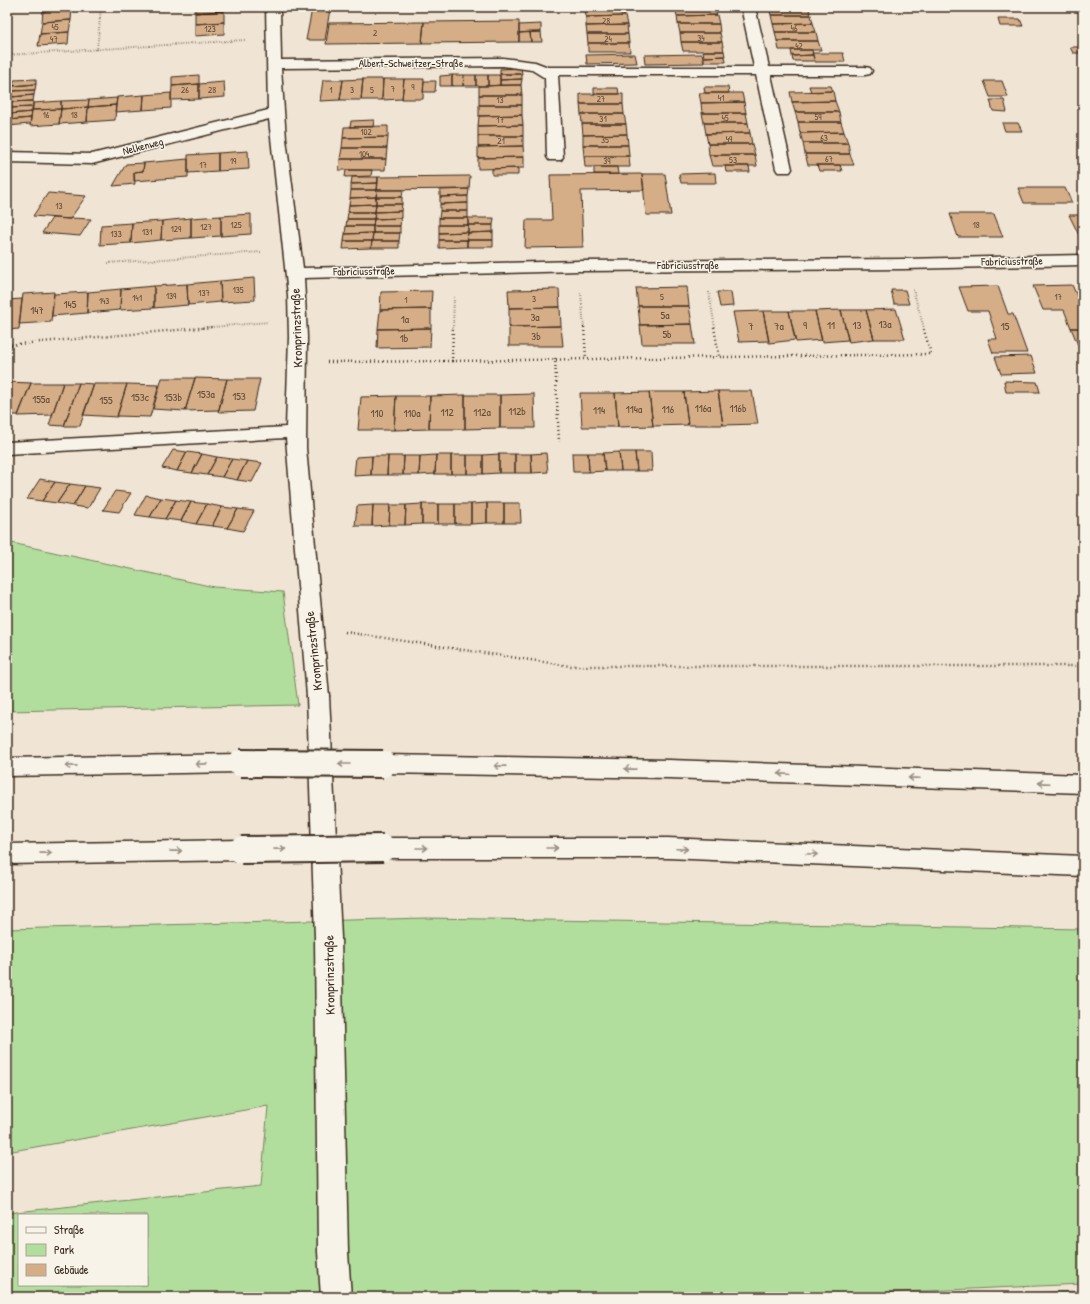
<svg xmlns="http://www.w3.org/2000/svg" width="1090" height="1304" font-family="'Patrick Hand',sans-serif">
<style>
.green{fill:#b1de9d;stroke:#76845e;fill-rule:evenodd}
.building{fill:#d5ad86;stroke:#3b2a1e}
.lines{fill:none;stroke-linecap:round;stroke-linejoin:round}
.lane-casing{stroke:#3b2a1e;stroke-width:3}
.street-casing{stroke:#3b2a1e;stroke-width:3}
.highway-casing{stroke:#3b2a1e;stroke-width:3}
.path-far1{stroke:#3b2a1e;stroke-width:2;stroke-dasharray:0.5 2;stroke-linecap:butt}
.path{stroke:#3b2a1e;stroke-width:2.5;stroke-dasharray:1 3;stroke-linecap:butt}
.lane{fill:#f7f3e8;fill-rule:evenodd}
.street{fill:#f7f3e8;fill-rule:evenodd}
.highway{fill:#f7f3e8;fill-rule:evenodd}
.highway-bridge-casing{stroke:#3b2a1e;stroke-width:30;stroke-linecap:butt}
.highway-bridge{stroke:#f7f3e8;stroke-width:26}
.oneway{stroke:#998e83}
.labels{text-anchor:middle;stroke-width:3;stroke-linejoin:round;paint-order:stroke}
.far-number-label{font-size:9px;fill:#624b38}
.far-street-label{font-size:11px;fill:#3b2a1e;stroke:#f7f3e8}
.number-label{font-size:11px;fill:#624b38}
.street-label{font-size:13px;fill:#3b2a1e;stroke:#f7f3e8}
</style>
<rect width="100%" height="100%" fill="#f0e5d4"/>
<filter id="ink" filterUnits="userSpaceOnUse"><feTurbulence type="fractalNoise" baseFrequency=".025" numOctaves="2"/><feDisplacementMap in="SourceGraphic" scale="8" xChannelSelector="R" yChannelSelector="G"/><feConvolveMatrix kernelMatrix="1 2 1 2 8 2 1 2 1" color-interpolation-filters="sRGB"/></filter>
<g filter="url(#ink)">
<path class="green" d="M7 542 214 587 283 592 298 705 7 711Z
M426 918 1083 929V1284L792 1297H7V1213L261 1186 268 1106 7 1152V929ZM19 1215H147V1285H19Z
M1083 1291V1297H905Z"/>
<path class="building" d="M44 7H72V9L43 11Z
M195 7H224V11L195 13Z
M675 7H715L717 15 677 16Z
M769 7H808L811 15H771Z
M585 8H624L625 16 586 17Z
M72 9 71 20 42 22 43 11Z
M312 9H330L325 40H306Z
M224 11V22L195 24V13Z
M717 15 719 24H678L677 16Z
M771 15H811L813 23 773 24Z
M625 16 627 25 586 26V17Z
M998 19H1020L1023 26H1000Z
M71 20 69 32 40 34 42 22Z
M519 21V42L422 43 424 22Z
M224 22V34L195 36V24Z
M424 22 422 43 326 44 329 23Z
M813 23 816 32H775L773 24Z
M541 24V32L519 33V25Z
M678 24H719L720 33H680Z
M627 25 628 34H587L586 26Z
M69 32 68 44 38 46 40 34Z
M530 32 531 42H519V33Z
M530 32H541L542 42H531Z
M775 32H816L818 41H777Z
M680 33H720L722 42H681Z
M587 34H628L629 43H588Z
M777 41H818L821 50H779Z
M681 42H722L724 51H683Z
M588 43H629L630 52H588Z
M1070 47H1083V53H1073Z
M791 50H812L813 55 792 56Z
M703 51H724L725 56 704 57Z
M812 53H843L845 62H815Z
M635 54 637 63 587 64 586 55Z
M702 54 704 63 645 64 644 55Z
M813 55 815 61H793L792 56Z
M725 56 726 62H704V57Z
M521 68 522 74H500V69Z
M500 74H522V79L500 80Z
M199 75V84L172 86V77Z
M452 75V86H440V76Z
M452 75H464L463 86H452Z
M464 75H476V86H463Z
M476 75H488V86H476Z
M488 75H500V85L488 86Z
M36 79V84L13 86 14 80Z
M363 79H383L382 100H361Z
M363 79 361 100H340L343 80Z
M383 79H404L402 99 382 100Z
M404 79H424L423 99H402Z
M522 79 521 85H500V80Z
M323 80H343L340 100 320 101Z
M424 81H436L435 92H423Z
M984 81H1002L1008 97H990Z
M224 82 225 97 199 99V84Z
M36 84 35 90 12 91 13 86Z
M199 84V99L171 100 172 86Z
M521 85 522 95H479V86Z
M809 86H831L833 91 811 92Z
M704 87H728L729 93H705Z
M594 88H618L619 94H594Z
M35 90 34 95 11 97 12 91Z
M833 91 835 101 792 102 790 92Z
M171 93V108L143 110 144 95Z
M699 93H742L744 102 701 103Z
M580 94H623V104H580Z
M34 95 33 101 10 102 11 97Z
M144 95 143 110 115 112 117 97Z
M479 95H522V105H479Z
M117 98 116 105 88 107 89 100Z
M89 100 88 107 61 109V101Z
M990 100H1004L1007 112 993 111Z
M33 101V107L9 108 10 102Z
M61 101V109L32 110 33 103Z
M835 101 839 112H795L792 102Z
M744 102 746 113H702L701 103Z
M580 104H623L624 114H581Z
M116 105 115 120 87 122 88 107Z
M479 105H522V115L479 116Z
M33 107 32 112 9 114V108Z
M88 107 87 122 59 124 61 109Z
M61 109 59 124 30 126 32 110Z
M32 112 31 118 8 120 9 114Z
M795 112H839L841 122H798Z
M702 113H746L748 123H704Z
M581 114H624L626 124H582Z
M522 115 523 125 478 126 479 116Z
M31 118 30 124 7 126 8 120Z
M374 120 373 127H350L351 121Z
M798 122H841L844 132 800 133Z
M704 123H748L750 133 706 134Z
M1002 123H1018L1022 131H1005Z
M582 124H626L627 134 583 135Z
M523 125V136H478V126Z
M388 126V137L343 138 344 127Z
M844 132 848 143H803L800 133Z
M750 133 752 144H708L706 134Z
M627 134 628 145H583V135Z
M478 136H523V146L478 147Z
M388 137 387 148H342L343 138Z
M803 143H848L850 154H805Z
M708 144H752L755 155H709Z
M583 145H628L629 156H584Z
M523 146 524 157 478 158V147Z
M342 148H387L386 159H340Z
M248 151 249 169 218 171V153Z
M218 153V171L188 173V155Z
M805 154H850L854 165H808Z
M709 155H755L757 166H712Z
M584 156H629L630 167H585Z
M524 157V168L478 169V158Z
M188 159V177L134 181V172L143 171 144 163Z
M340 159H386L385 170H339Z
M144 163 143 171 134 172 135 184 113 186 126 164Z
M817 165H840L842 171H819Z
M725 166H749L750 172H726Z
M594 167H617L618 174H594Z
M518 168V175H492V169Z
M346 170H372L371 176 345 177Z
M715 173 716 183H681L679 174Z
M642 174H665L671 215H646Z
M642 174 644 190 581 191 583 247 525 248 526 220H552L550 175Z
M470 176 469 189 377 190 378 177Z
M352 177H378V183L351 184Z
M378 183 377 190H351V184Z
M1018 188H1065L1072 203H1024Z
M469 189 468 196 440 197V190Z
M351 190H377L376 197 350 198Z
M377 190H403L402 197H376Z
M48 193 86 196 70 219 33 216Z
M468 196V203L440 204V197Z
M376 197H402V204H376Z
M376 197V204L349 205 350 198Z
M468 203V211H440V204Z
M376 204H402L401 211 375 212Z
M376 204 375 212H348L349 205Z
M401 211V218L374 219 375 212Z
M440 211H468V218H439Z
M348 212H375L374 219H347Z
M251 214V234L221 236V216Z
M950 214H994L1003 237H958Z
M1069 215H1083V239H1081Z
M221 216V236L191 238V218Z
M52 218 70 219 71 218 91 219 80 236 42 233Z
M191 218V238L161 240 162 221Z
M401 218 400 226H373L374 219Z
M439 218H468V225H439Z
M468 218H494L493 225H468Z
M347 219H374L373 226H346Z
M162 221 161 240 131 243 132 223Z
M132 223 131 243 100 245 101 225Z
M439 225H468V232L439 233Z
M468 225H493V232L468 233Z
M346 226H373V233L345 234Z
M373 226H400V233H373Z
M493 232V240H467L468 233Z
M373 233H400L399 241H372Z
M373 233 372 241H344L345 234Z
M439 233 468 232 467 240H439Z
M439 240H467V247L439 248Z
M467 240H493V247H467Z
M344 241H372L371 248 343 249Z
M372 241H399V248H371Z
M254 278 255 300 221 302 220 281Z
M220 281 221 302 188 305 187 284Z
M187 284 188 305 154 308V286Z
M1072 285 1083 309V328H1071L1064 310H1043L1033 286Z
M154 286V308L120 310 121 289Z
M998 286 1008 314H1013L1027 353H993L988 339H997L988 311H968L959 287Z
M687 287 689 306H638L636 288Z
M121 289 120 310 87 313 88 292Z
M559 289 560 307 509 308 508 290Z
M891 290H905L909 304H894Z
M432 291 431 309 380 310 381 292Z
M54 292 51 322 19 324 23 294Z
M88 292 87 313 52 316 54 294Z
M717 292H731L733 306 720 307Z
M22 299 19 329 7 330V300Z
M638 306H689L692 324 640 325Z
M560 307 561 326 509 327V308Z
M431 309V328L378 329 380 310Z
M896 309 905 339H874L866 310Z
M841 310 848 340 822 342 815 311Z
M841 310H866L874 339 849 342Z
M763 311 769 341 739 342 733 312Z
M763 311H789L795 340 769 343Z
M789 311H815L822 340 796 342Z
M692 324 695 344H642L640 325Z
M561 326 563 346H509V327Z
M431 328 430 347 377 348 378 329Z
M1071 328H1083V349L1081 345H1078Z
M1031 356 1037 373 1001 374 995 357Z
M162 378H195L185 411 153 409Z
M195 378 227 379 219 410 185 411Z
M227 379H260L253 411 218 412Z
M1004 381 1037 382 1040 392H1006Z
M7 382 31 383 18 415H7Z
M31 383H63L52 415 18 416Z
M63 383H79L64 426 49 425Z
M79 383 94 384 80 426H64Z
M94 384H127L117 417 83 415Z
M127 384 159 385 150 417 117 416Z
M718 391H752L758 424 723 425Z
M718 391 723 425H688L684 392Z
M649 392 653 426 618 427 615 393Z
M649 392H684L688 425 653 426Z
M580 393H615L618 427H582Z
M534 394 535 428H500V395Z
M465 395V429H429L430 396Z
M465 395H500V428L465 429Z
M396 396 394 430H358L361 397Z
M396 396H430L429 429 394 430Z
M173 450 187 452 177 471 162 468Z
M187 452 202 454 192 473 177 471Z
M619 452 621 471H605L603 453Z
M619 452H635L637 471H621Z
M635 452H651L652 471H637Z
M546 453 548 472 532 473 531 454Z
M572 453H588L589 472H573Z
M588 453H603L605 471 589 472Z
M202 454 217 457 207 475 192 473Z
M499 454V473L483 474V455Z
M499 454H515V473H499Z
M515 454H531L532 473H515Z
M436 455 435 474 419 475 420 456Z
M436 455H451V474H435Z
M451 455H467V474H451Z
M467 455H483V474H467Z
M372 456 371 475 354 476 356 457Z
M372 456H388L387 475H371Z
M388 456H404L403 475H387Z
M404 456H420L419 475H403Z
M217 457 232 459 222 477 207 475Z
M232 459 247 461 237 480 222 477Z
M247 461 262 463 252 482 237 480Z
M40 479 55 482 42 501 27 499Z
M55 482 70 484 57 503 42 501Z
M70 484 85 486 73 506 57 503Z
M85 486 100 488 88 508 73 506Z
M115 491 131 493 119 512 103 510Z
M146 495 161 498 150 517 135 515Z
M161 498 176 500 165 519 150 517Z
M176 500 191 502 181 521 165 519Z
M191 502 207 504 196 524 181 521Z
M487 503V523L471 524V504Z
M487 503H504V523H487Z
M504 503H520L521 523H504Z
M207 504 222 507 212 526 196 524Z
M422 504V524L405 525 406 505Z
M422 504H438V524H422Z
M438 504H455V524H438Z
M455 504H471V524H455Z
M373 505 372 526H355L357 506Z
M373 505H390L389 525 372 526Z
M390 505H406L405 525H389Z
M222 507 238 509 227 528 212 526Z
M238 509 254 511 243 531 227 528Z"/>
<g class="lines">
<defs>
<path id="lane" d="M318 688 326 690 329 696 341 938 348 1252 351 1297H321L318 1252 315 938 307 696 310 690Z"/>
<path id="street" d="M266 7H280L281 60 503 58 535 62 548 67H754L741 7H755L769 67H865L870 68 872 71 870 74 865 75H771L792 169 790 172H778L776 169 756 75H558L563 157 561 160H549L547 157 545 78 532 70 503 66 281 68 286 139 303 268 579 261 905 259 1083 255V265L905 269 579 271 304 278 307 337 306 448 329 696 326 702 318 704 310 702 307 696 286 438 7 454V442L286 427 289 337 288 295 269 119 92 164 7 162V152L92 154 268 110Z"/>
<path id="highway" d="M240 754 248 757 252 763 248 769 240 772 7 776V758Z
M383 755 669 760 1083 775V793L669 778 383 773 375 770 371 764 375 758Z
M383 838H668L1083 856V876L668 858H383L374 855 371 848 374 841Z
M241 840 250 843 253 850 250 857 241 860 7 864V844Z"/>
</defs>
<use href="#lane" class="lane-casing"/>
<use href="#street" class="street-casing"/>
<use href="#highway" class="highway-casing"/>
<path class="path-far1" d="M97 50 101 7
M7 55 245 40
M108 263 261 252
M913 290 924 328
M709 292 715 328
M581 293 584 328
M201 328 268 322
M453 328 454 296"/>
<path class="path" d="M584 327 586 358
M714 327 719 356
M7 345 212 327
M555 358 559 442
M452 361 931 354 923 327
M327 362 452 361 453 327
M345 632 570 666H1083"/>
<use href="#lane" class="lane"/>
<use href="#street" class="street"/>
<use href="#highway" class="highway"/>
<defs>
<path id="highway-bridge" d="M240 763 383 764
M241 850 383 848"/>
</defs>
<use href="#highway-bridge" class="highway-bridge-casing"/>
<use href="#highway-bridge" class="highway-bridge"/>
</g>
<defs><path id="oneway-shaft" d="M-6 0H5M1.5-3L5.5 0L1.5 3" fill="none" stroke-width="1.6" stroke-linecap="round" stroke-linejoin="round"/></defs>
<g class="oneway">
<use href="#oneway-shaft" transform="translate(201 764) rotate(179)"/>
<use href="#oneway-shaft" transform="translate(344 764) rotate(-180)"/>
<use href="#oneway-shaft" transform="translate(71 766) rotate(179)"/>
<use href="#oneway-shaft" transform="translate(500 766) rotate(-179)"/>
<use href="#oneway-shaft" transform="translate(630 769) rotate(-179)"/>
<use href="#oneway-shaft" transform="translate(784 774) rotate(-178)"/>
<use href="#oneway-shaft" transform="translate(914 778) rotate(-178)"/>
<use href="#oneway-shaft" transform="translate(1044 783) rotate(-178)"/>
<use href="#oneway-shaft" transform="translate(422 848)"/>
<use href="#oneway-shaft" transform="translate(552 848)"/>
<use href="#oneway-shaft" transform="translate(280 849) rotate(-1)"/>
<use href="#oneway-shaft" transform="translate(682 849) rotate(2)"/>
<use href="#oneway-shaft" transform="translate(176 851) rotate(-1)"/>
<use href="#oneway-shaft" transform="translate(46 853) rotate(-1)"/>
<use href="#oneway-shaft" transform="translate(812 854) rotate(2)"/>
</g>
</g>
<g class="labels">
<g class="far-number-label">
<text x="606" y="24">28</text>
<text x="55" y="30">45</text>
<text x="794" y="31">46</text>
<text x="210" y="32">123</text>
<text x="375" y="36">2</text>
<text x="701" y="41">34</text>
<text x="54" y="42">47</text>
<text x="608" y="42">24</text>
<text x="799" y="49">42</text>
<text x="413" y="90">9</text>
<text x="393" y="92">7</text>
<text x="185" y="93">26</text>
<text x="212" y="93">28</text>
<text x="331" y="93">1</text>
<text x="352" y="93">3</text>
<text x="372" y="93">5</text>
<text x="721" y="101">41</text>
<text x="601" y="102">27</text>
<text x="500" y="103">13</text>
<text x="46" y="118">16</text>
<text x="74" y="118">18</text>
<text x="818" y="120">59</text>
<text x="725" y="121">45</text>
<text x="603" y="122">31</text>
<text x="500" y="123">17</text>
<text x="366" y="135">102</text>
<text x="824" y="141">63</text>
<text x="729" y="142">49</text>
<text x="605" y="143">35</text>
<text x="501" y="144">21</text>
<text x="364" y="157">104</text>
<text x="829" y="162">67</text>
<text x="733" y="163">53</text>
<text x="233" y="164">19</text>
<text x="607" y="164">39</text>
<text x="203" y="168">17</text>
<text x="59" y="209">13</text>
<text x="236" y="228">125</text>
<text x="976" y="228">18</text>
<text x="206" y="230">127</text>
<text x="176" y="232">129</text>
<text x="147" y="235">131</text>
<text x="116" y="237">133</text>
<text x="238" y="293">135</text>
<text x="204" y="296">137</text>
<text x="171" y="299">139</text>
<text x="662" y="300">5</text>
<text x="1058" y="300">17</text>
<text x="137" y="301">141</text>
<text x="534" y="302">3</text>
<text x="406" y="303">1</text>
<text x="104" y="304">143</text>
</g>
<g class="far-street-label">
<text x="411" y="67">Albert-Schweitzer-Straße</text>
<text transform="translate(143 146) rotate(-14)" y="4">Nelkenweg</text>
<text transform="translate(1012 261) rotate(-1)" y="4">Fabriciusstraße</text>
<text x="688" y="269">Fabriciusstraße</text>
<text transform="translate(364 271) rotate(-1)" y="4">Fabriciusstraße</text>
</g>
<g class="number-label">
<text x="70" y="308">145</text>
<text x="37" y="314">147</text>
<text x="665" y="319">5a</text>
<text x="535" y="321">3a</text>
<text x="405" y="323">1a</text>
<text x="885" y="328">13a</text>
<text x="805" y="329">9</text>
<text x="831" y="329">11</text>
<text x="857" y="329">13</text>
<text x="751" y="330">7</text>
<text x="779" y="330">7a</text>
<text x="1005" y="330">15</text>
<text x="667" y="338">5b</text>
<text x="536" y="340">3b</text>
<text x="404" y="342">1b</text>
<text x="206" y="398">153a</text>
<text x="239" y="400">153</text>
<text x="140" y="401">153c</text>
<text x="173" y="401">153b</text>
<text x="41" y="403">155a</text>
<text x="106" y="404">155</text>
<text x="703" y="412">116a</text>
<text x="738" y="412">116b</text>
<text x="634" y="413">114a</text>
<text x="668" y="413">116</text>
<text x="599" y="414">114</text>
<text x="517" y="415">112b</text>
<text x="447" y="416">112</text>
<text x="482" y="416">112a</text>
<text x="377" y="417">110</text>
<text x="412" y="417">110a</text>
</g>
<g class="street-label">
<text transform="translate(296 328) rotate(-92)" y="5">Kronprinzstraße</text>
<text transform="translate(313 651) rotate(-96)" y="5">Kronprinzstraße</text>
<text transform="translate(329 975) rotate(-91)" y="5">Kronprinzstraße</text>
</g>
</g>
<rect width="1090" height="1304" fill="none" stroke="#f7f3e8" stroke-width="24"/>
<rect x="12" y="12" width="1066" height="1280" fill="none" stroke="#3b2a1e" stroke-width="1.5" filter="url(#ink)"/>
<rect x="18" y="1214" width="130" height="72" fill="#f7f3e8" stroke="#aca397"/>
<rect x="26" y="1227" width="20" height="6" fill="#f7f3e8" stroke="#aca397"/>
<text x="54" y="1234" font-size="12" fill="#3b2a1e">Straße</text>
<rect x="26" y="1244" width="20" height="12" fill="#b1de9d" stroke="#aca397"/>
<text x="54" y="1254" font-size="12" fill="#3b2a1e">Park</text>
<rect x="26" y="1264" width="20" height="12" fill="#d5ad86" stroke="#aca397"/>
<text x="54" y="1274" font-size="12" fill="#3b2a1e">Gebäude</text>
</svg>
